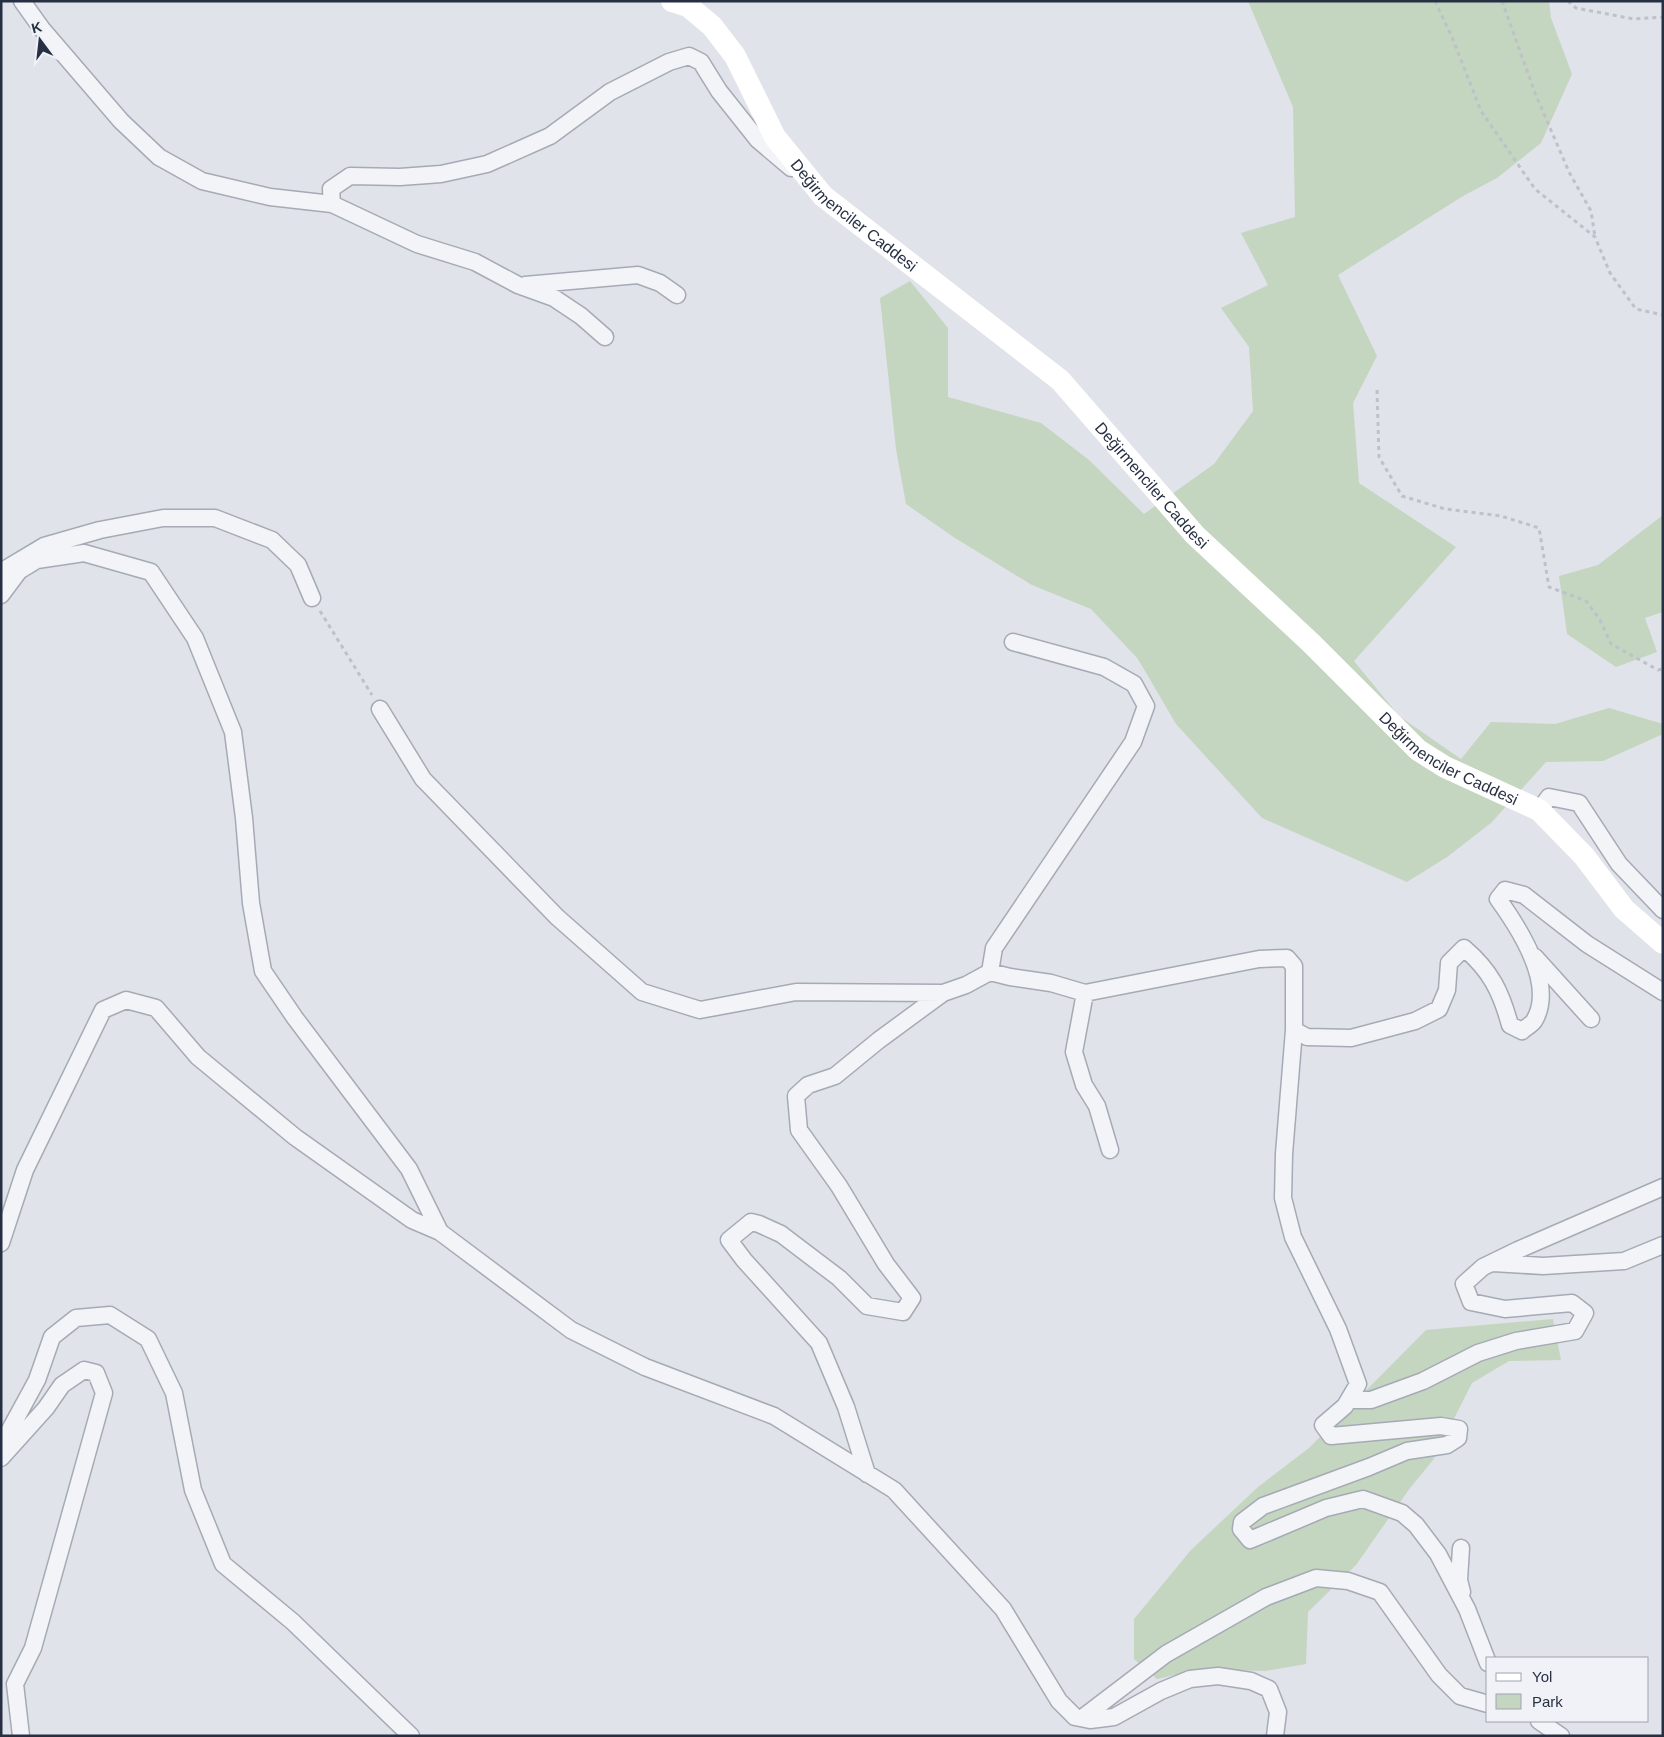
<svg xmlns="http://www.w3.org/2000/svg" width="1664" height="1737" font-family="Helvetica,sans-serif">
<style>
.green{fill:#c4d5c0}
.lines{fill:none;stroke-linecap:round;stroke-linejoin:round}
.street-casing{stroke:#a5aab5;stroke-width:19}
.path{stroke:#bec1c9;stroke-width:3;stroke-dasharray:4 4;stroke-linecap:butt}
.street{stroke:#f3f4f8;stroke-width:16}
.secondary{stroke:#fff;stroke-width:22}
.labels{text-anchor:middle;stroke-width:4.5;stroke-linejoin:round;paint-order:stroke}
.street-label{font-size:16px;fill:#273043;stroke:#f0f2f7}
</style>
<rect width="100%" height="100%" fill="#e0e3ea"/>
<path class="green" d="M1248 1H1549L1551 18 1572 74 1541 143 1497 178 1463 196 1338 275 1377 356 1353 403 1359 483 1456 547 1354 661 1399 716 1461 759 1491 722 1555 724 1609 708 1663 724V734L1603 761 1546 762 1491 823 1447 857 1407 882 1262 818 1176 724 1138 659 1091 609 1032 585 955 538 906 504 896 449 880 298 910 281 948 328V397L1041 423 1089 460 1144 514 1214 464 1253 411 1249 347 1221 308 1268 285 1241 233 1295 217 1293 107Z
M1663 515V612L1645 618 1657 652 1616 667 1567 634 1559 576 1598 565Z
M1553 1319 1561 1360 1509 1361 1472 1383 1433 1460 1410 1488 1356 1565 1308 1612 1306 1664 1265 1671 1202 1669 1157 1679 1134 1659V1619L1191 1550 1258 1487 1309 1448 1426 1330Z"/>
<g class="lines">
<defs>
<path id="street" d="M22 1 42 29 121 121 159 157 202 181 270 197 332 204
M525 285 638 275 660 283 677 295
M605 337 581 316 554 298 518 285 475 262 417 244 332 204 331 189 350 176 400 177 441 174 487 164 550 136 610 92 669 62 689 56 701 62 719 91 758 140 791 168
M1 584 2 571 44 546 100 530 163 518H215L272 540 298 565 312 598
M1 595 19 571 37 560 84 553 151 572 195 638 233 732 244 818 251 903 263 971 295 1018 409 1169 440 1232
M1013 642 1104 667 1134 684 1146 706 1133 742 994 948 990 972 1010 977 1051 983 1085 993 1259 959 1287 958 1294 966V1030L1307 1037 1351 1038 1415 1021 1439 1009 1447 990 1449 963 1464 948C1491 971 1501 992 1510 1025L1522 1031C1525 1028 1531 1025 1534 1021 1556 985 1519 928 1498 899L1505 890 1524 895 1587 944 1663 992
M380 709 423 779 557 917 642 992 700 1010 796 992 943 993 966 985 990 972
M1539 810 1549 797 1579 803 1619 864 1663 910
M1535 957 1591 1019
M1085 993 1074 1052 1084 1085 1097 1106 1110 1150
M1294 1030 1284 1154 1283 1198 1293 1237 1338 1329 1358 1384 1345 1406 1323 1425 1331 1436 1441 1426 1459 1429 1458 1438 1447 1445 1407 1451 1369 1467 1263 1506 1242 1522 1241 1529 1250 1540 1326 1508 1363 1499 1402 1513 1416 1525 1438 1554 1467 1609 1488 1663
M1 1243 25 1170 103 1010 126 1000 156 1008 198 1057 295 1137 412 1220 440 1232 571 1330 645 1367 774 1416 894 1490 1003 1609 1059 1701 1075 1717 1090 1720 1114 1717 1161 1691 1190 1679 1218 1676 1251 1681 1269 1689 1278 1712 1275 1736
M1493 1263 1543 1266 1624 1261 1663 1245
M1349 1400H1371L1423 1381 1478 1353 1516 1341 1575 1331 1585 1313 1572 1303 1505 1309 1471 1302 1464 1284 1483 1267 1518 1250 1663 1187
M1 1446 37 1380 52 1337 76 1318 110 1315 148 1339 174 1393 193 1490 223 1564 293 1622 411 1736
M1 1458 46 1408 62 1385 84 1370 96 1373 104 1393 33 1648 15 1684 21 1736
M867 1474 846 1407 819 1343 744 1260 729 1240 751 1222 759 1224 781 1234 839 1278 867 1306 903 1312 912 1298 886 1264 839 1186 799 1130 796 1096 808 1085 835 1076 879 1040 943 993
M1461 1548 1459 1580 1462 1592
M1082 1718 1166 1654 1266 1597 1316 1578 1348 1581 1380 1592 1439 1675 1460 1696 1488 1704
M1539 1721 1561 1736"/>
</defs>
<use href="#street" class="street-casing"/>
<path class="path" d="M1435 1 1452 37 1481 111 1535 189 1595 237 1610 273 1636 309 1663 315
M1502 1 1535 93 1569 172 1591 211 1595 237
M1568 1 1576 8 1634 19 1663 17
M1377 390 1379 457 1402 496 1445 509 1501 516 1539 528 1549 587 1586 601 1600 620 1611 644 1658 670 1663 669
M320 611 372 695"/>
<use href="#street" class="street"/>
<path class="secondary" id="s1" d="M672 1 688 6 712 26 735 56 775 137 823 196 1060 380 1195 535 1311 643 1418 750 1445 767 1539 810 1584 856 1624 909 1663 943"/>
</g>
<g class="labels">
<g class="street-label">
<text dy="6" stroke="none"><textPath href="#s1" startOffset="288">Değirmenciler Caddesi</textPath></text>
<text dy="6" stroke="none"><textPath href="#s1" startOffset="692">Değirmenciler Caddesi</textPath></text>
<text dy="6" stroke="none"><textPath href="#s1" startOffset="1098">Değirmenciler Caddesi</textPath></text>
</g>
</g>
<rect width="1664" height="1737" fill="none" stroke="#273043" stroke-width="5"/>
<rect x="1486" y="1657" width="162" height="65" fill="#f0f2f7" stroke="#a0a4af"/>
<rect x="1496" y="1673" width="25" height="8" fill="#ffffff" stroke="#a0a4af"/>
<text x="1532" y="1682" font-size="15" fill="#273043">Yol</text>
<rect x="1496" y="1694" width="25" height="15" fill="#c4d5c0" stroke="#a0a4af"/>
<text x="1532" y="1707" font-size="15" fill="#273043">Park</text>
<g transform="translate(40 40) rotate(345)" stroke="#f0f2f7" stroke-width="4" paint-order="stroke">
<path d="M0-4L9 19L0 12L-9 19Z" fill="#273043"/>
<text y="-8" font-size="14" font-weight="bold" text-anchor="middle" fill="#273043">K</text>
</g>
</svg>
